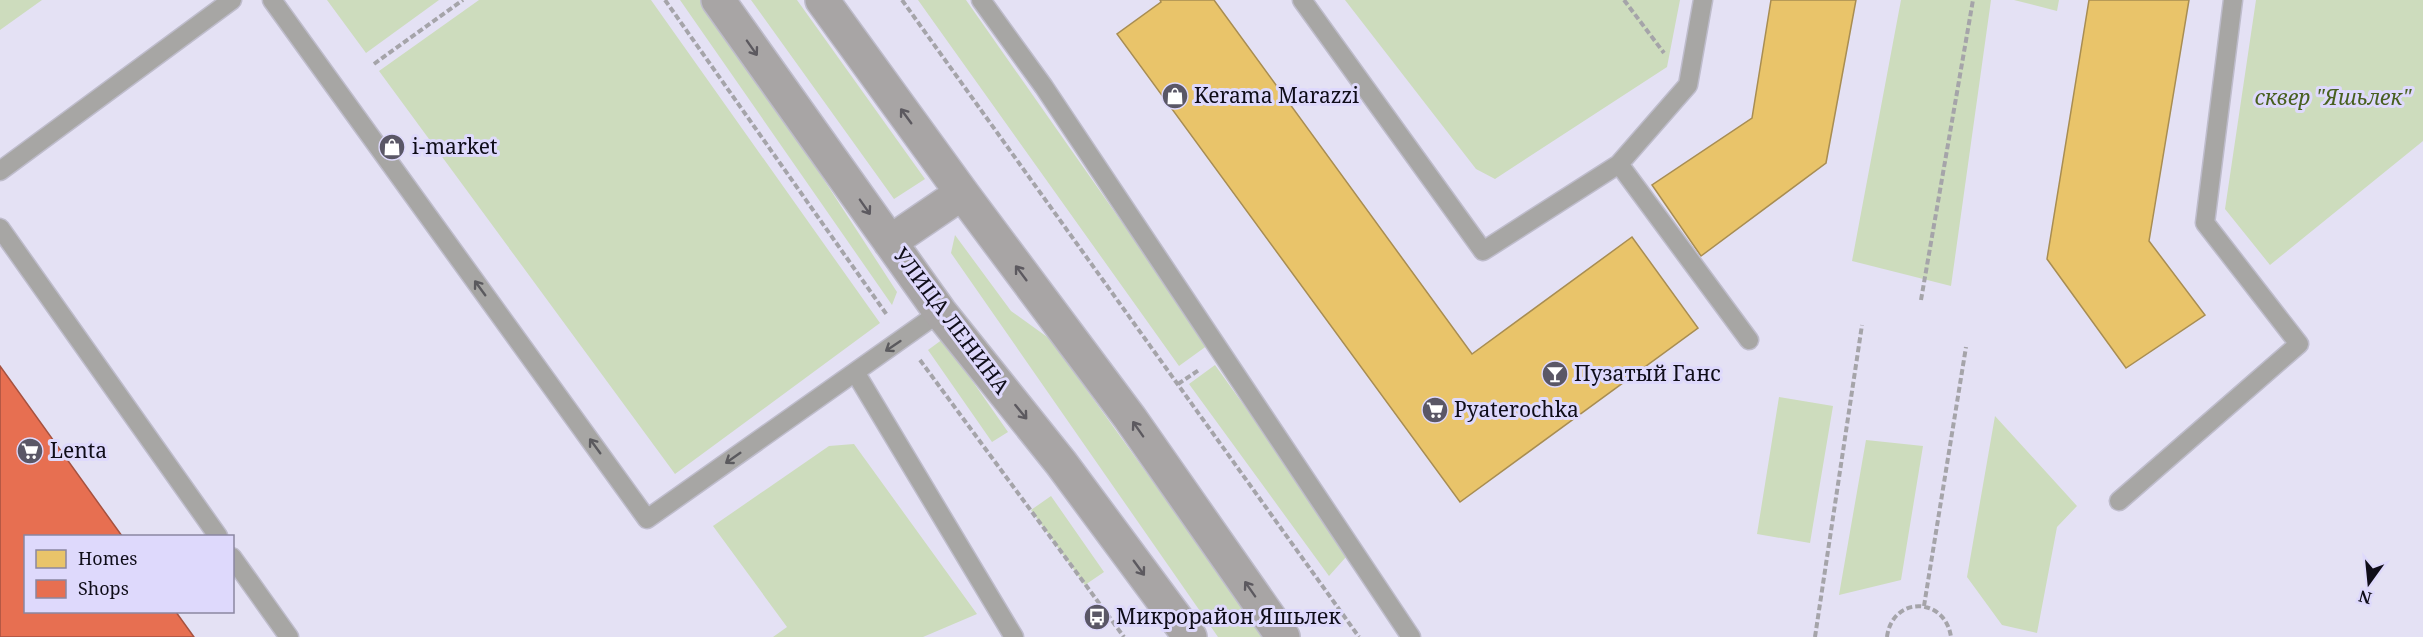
<svg xmlns="http://www.w3.org/2000/svg" width="2423" height="637" font-family="'Noto Serif',serif">
<style>
.green{fill:#cddcbd}
.homes{fill:#e9c46a;stroke:#a88d52;stroke-width:1.5}
.shops{fill:#e76f51;stroke:#a65240;stroke-width:1.5}
.lines{fill:none;stroke-linecap:round;stroke-linejoin:round}
.service-casing{stroke:#bebccb;stroke-width:21}
.secondary-casing{stroke:#bebccb;stroke-width:36}
.path{stroke:#a5a4a9;stroke-width:4;stroke-dasharray:6 3;stroke-linecap:butt}
.service{stroke:#a7a6a4;stroke-width:18}
.secondary{stroke:#a8a5a5;stroke-width:33}
.oneway{stroke:#5c595f}
.oneway2{stroke:#5b5a5e}
.labels{text-anchor:middle;stroke-width:6;stroke-linejoin:round;paint-order:stroke}
.poi-label{font-size:21px;fill:#0f0d19;stroke:#ded9fc;text-anchor:start}
.park-label{font-size:21px;font-style:italic;fill:#48601f;stroke:#ded9fc}
.street-label{font-size:21px;fill:#0f0d19;stroke:#ded9fc}
</style>
<rect width="100%" height="100%" fill="#e4e1f4"/>
<path class="green" d="M0 0H42L0 30Z
M327 0H439L366 53Z
M479 0H651L880 323 675 474 379 71Z
M680 0H702L766 91 897 292 892 305Z
M751 0H797L925 179 894 199Z
M918 0H966L1208 345 1179 366Z
M1345 0H1680L1667 67 1495 179 1476 169Z
M1901 0H1991L1951 286 1852 261Z
M2014 0H2059L2057 11Z
M2256 0H2423V141L2270 265 2225 209Z
M955 235 1011 311 1050 339 1265 637H1218L951 253Z
M943 339 1008 432 992 442 928 350Z
M1215 365 1344 545 1346 557 1329 576 1189 384Z
M1779 397 1833 406 1810 543 1757 534Z
M1995 416 2077 506 2057 527 2037 633 2002 625 1967 577Z
M1866 440 1923 446 1901 580 1839 595Z
M854 444 977 614 923 637H773L787 627 713 526 829 446Z
M1051 496 1104 572 1085 585 1031 510Z"/>
<path class="homes" d="M1160 0H1214L1472 354 1632 237 1698 328 1460 502 1117 34 1161 2Z
M1771 0H1856L1826 163 1701 256 1652 185 1752 118Z
M2089 0H2189L2149 241 2205 315 2126 368 2047 259Z"/>
<path class="shops" d="M0 366 122 536H26V612H176L194 637H0Z"/>
<g class="lines">
<defs>
<path id="service" d="M272 0 647 519 940 312
M981 0 1044 87 1411 637
M1302 0 1483 251 1619 164 1749 340
M1619 164 1688 85 1703 0
M0 171 232 0
M0 228 218 536
M855 372 1014 637
M2119 501 2299 344 2205 223 2233 0
M232 557 289 637"/>
<path id="secondary" d="M718 0 940 312 1061 463 1190 637
M822 0 962 193 1130 418 1283 637
M890 242 962 193"/>
</defs>
<use href="#service" class="service-casing"/>
<use href="#secondary" class="secondary-casing"/>
<path class="path" d="M665 0 887 315
M902 0 1359 637
M1624 0 1664 53
M374 64 463 0
M1921 300 1973 0
M920 360 1124 637
M1178 384 1199 370
M1924 606 1966 347
M1815 637 1862 325
M1887 637C1892 596 1945 596 1951 637"/>
<use href="#service" class="service"/>
<use href="#secondary" class="secondary"/>
</g>
<defs><path id="oneway-shaft" d="M-6 0H5M1.5-3L5.5 0L1.5 3" fill="none" stroke-width="1.6" stroke-linecap="round" stroke-linejoin="round" transform="scale(1.5)"/></defs>
<g class="oneway">
<use href="#oneway-shaft" transform="translate(752 48) rotate(55)"/>
<use href="#oneway-shaft" transform="translate(906 116) rotate(-126)"/>
<use href="#oneway-shaft" transform="translate(865 207) rotate(55)"/>
<use href="#oneway-shaft" transform="translate(1021 273) rotate(-127)"/>
<use href="#oneway-shaft" transform="translate(1021 412) rotate(51)"/>
<use href="#oneway-shaft" transform="translate(1138 429) rotate(-125)"/>
<use href="#oneway-shaft" transform="translate(1139 568) rotate(54)"/>
<use href="#oneway-shaft" transform="translate(1250 589) rotate(-125)"/>
</g>
<g class="oneway2">
<use href="#oneway-shaft" transform="translate(480 288) rotate(-126)"/>
<use href="#oneway-shaft" transform="translate(893 346) rotate(146)"/>
<use href="#oneway-shaft" transform="translate(595 446) rotate(-126)"/>
<use href="#oneway-shaft" transform="translate(733 458) rotate(145)"/>
</g>
<defs>
<symbol id="shop-disc" viewBox="-11 -11 22 22"><circle r="9.5" fill="#5a5766" stroke="#ded9fc"/><path d="M-5-2.5h2.3a2.7 3.5 0 0 1 5.4 0H5L5.5 6h-11ZM-1.5-2.5h3a1.5 2.3 0 0 0-3 0Z" fill="#fff"/></symbol>
<symbol id="bar-disc" viewBox="-11 -11 22 22"><circle r="9.5" fill="#5a5766" stroke="#ded9fc"/><path d="M-6-5H6L.8 .8V4.5H3.5V6h-7V4.5H-.8V.8Z" fill="#fff"/></symbol>
<symbol id="supermarket-disc" viewBox="-11 -11 22 22"><circle r="9.5" fill="#5a5766" stroke="#ded9fc"/><path d="M-6-5.5h2.5l.6 2H6L4.5 2H-2.5L-4.4-4H-6ZM-1.5 3.2a1.3 1.3 0 1 0 .1 0ZM3 3.2a1.3 1.3 0 1 0 .1 0Z" fill="#fff"/></symbol>
<symbol id="bus-disc" viewBox="-11 -11 22 22"><circle r="9.5" fill="#5a5766" stroke="#ded9fc"/><path d="M-5-6H5V4H4V6H2V4H-2V6H-4V4H-5ZM-3.5-4V0h7V-4ZM-3.5 1.2v1.5H-2V1.2ZM2 1.2v1.5H3.5V1.2Z" fill="#fff"/></symbol>
</defs>
<g fill-rule="evenodd">
<use href="#shop-disc" x="1160" y="81" width="30" height="30"/>
<use href="#shop-disc" x="377" y="132" width="30" height="30"/>
<use href="#bar-disc" x="1540" y="359" width="30" height="30"/>
<use href="#supermarket-disc" x="1420" y="395" width="30" height="30"/>
<use href="#supermarket-disc" x="15" y="436" width="30" height="30"/>
<use href="#bus-disc" x="1082" y="602" width="30" height="30"/>
</g>
<g class="labels">
<g class="poi-label">
<text x="1194" y="103">Kerama Marazzi</text>
<text x="412" y="154">i-market</text>
<text x="1574" y="381">Пузатый Ганс</text>
<text x="1454" y="417">Pyaterochka</text>
<text x="50" y="458">Lenta</text>
<text x="1116" y="624">Микрорайон Яшьлек</text>
</g>
<g class="park-label">
<text x="2333" y="105">сквер "Яшьлек"</text>
</g>
<g class="street-label">
<text transform="translate(951 321) rotate(53)" y="7">УЛИЦА ЛЕНИНА</text>
</g>
</g>
<rect x="24" y="535" width="210" height="78" fill="#ded9fc" stroke="#8b87a1" stroke-width="1.5"/>
<rect x="36" y="550" width="30" height="18" fill="#e9c46a" stroke="#8b87a1" stroke-width="1.5"/>
<text x="78" y="565" font-size="18" fill="#0f0d19">Homes</text>
<rect x="36" y="580" width="30" height="18" fill="#e76f51" stroke="#8b87a1" stroke-width="1.5"/>
<text x="78" y="595" font-size="18" fill="#0f0d19">Shops</text>
<g transform="translate(2369 583) rotate(195)" stroke="#ded9fc" stroke-width="4.5" paint-order="stroke">
<path d="M0-4.5L10 22L0 15L-10 22Z" fill="#0f0d19"/>
<text y="-9" font-size="16" font-weight="bold" text-anchor="middle" fill="#0f0d19">N</text>
</g>
</svg>
